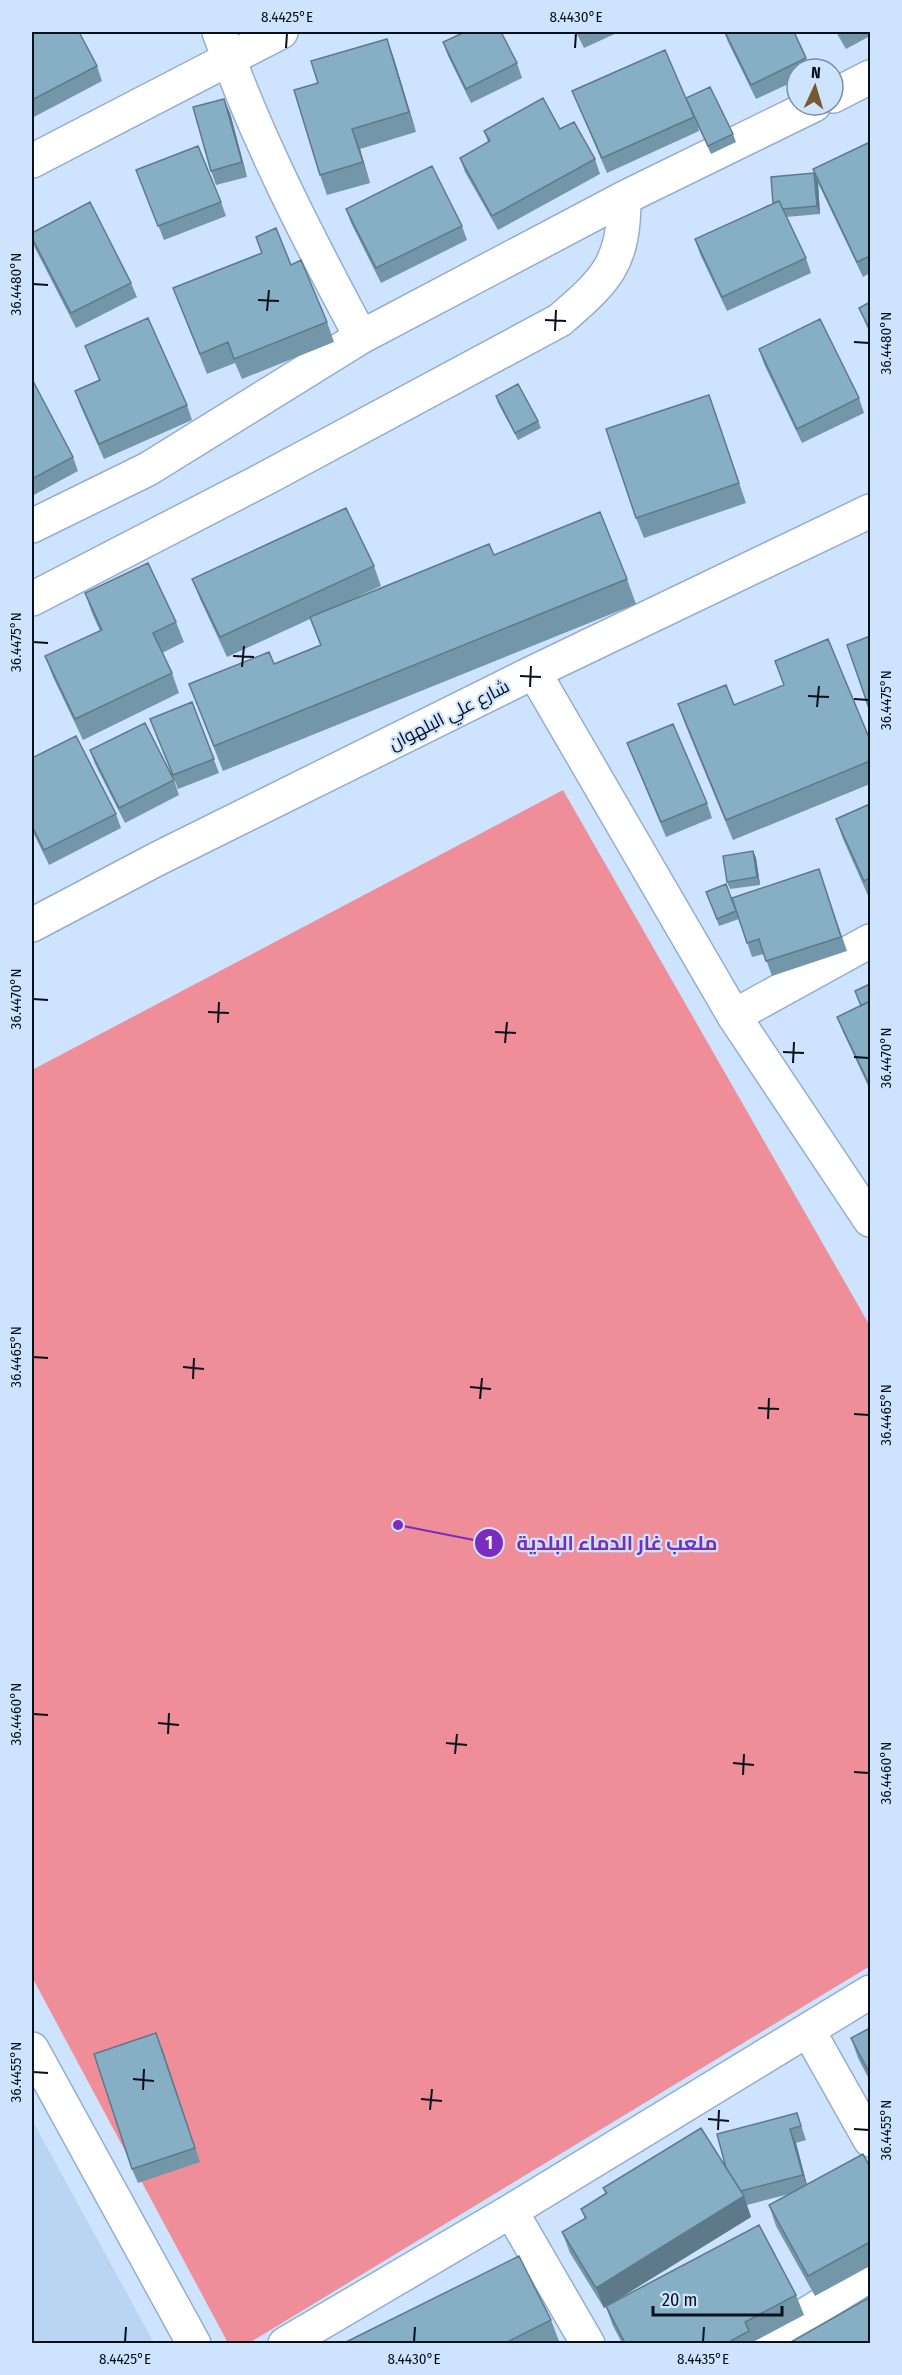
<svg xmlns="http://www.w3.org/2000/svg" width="902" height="2375" font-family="'Fira Sans Condensed',Cairo,sans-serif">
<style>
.built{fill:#bad4f4}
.green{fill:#ef8e99}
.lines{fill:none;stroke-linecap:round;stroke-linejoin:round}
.minor-casing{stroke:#94aece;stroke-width:36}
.tertiary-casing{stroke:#94aece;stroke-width:36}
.minor{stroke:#fff;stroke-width:33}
.tertiary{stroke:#fff;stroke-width:33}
.wall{fill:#7396a9}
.shaded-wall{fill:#5e7a8a}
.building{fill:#86aec5;stroke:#5e7a8a;stroke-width:1.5}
.ticks{fill:none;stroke:#07111c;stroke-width:2}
.labels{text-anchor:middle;stroke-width:4.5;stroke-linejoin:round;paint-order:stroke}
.street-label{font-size:18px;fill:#07111c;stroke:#cde3fe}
.leader{fill:none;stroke:#7b2cbf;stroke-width:2}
.callout-dot{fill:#7b2cbf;stroke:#cde3fe;stroke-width:2}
.mark-label{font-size:18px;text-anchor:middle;font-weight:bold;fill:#fff}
.callout-label{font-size:20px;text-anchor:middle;font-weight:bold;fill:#7b2cbf;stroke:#cde3fe;stroke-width:4.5;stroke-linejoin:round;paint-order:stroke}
.neatline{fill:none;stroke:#07111c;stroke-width:2}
.ticks-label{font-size:15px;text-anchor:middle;fill:#07111c}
</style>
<rect width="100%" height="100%" fill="#cde3fe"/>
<path class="built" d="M32 2120 154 2343H32Z"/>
<path class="green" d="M563 790 870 1326V1966L249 2343H228L32 1977V1070Z"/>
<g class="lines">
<defs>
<path id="minor" d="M219 32C256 138 308 238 361 337
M833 96 870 77
M32 161 281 32
M32 526 148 469 361 337 624 198 814 105
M32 599 268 477 560 320C607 279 624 264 624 198
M734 1016 870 941
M808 2030 870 2140
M32 2049 194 2344
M511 2211 588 2344
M285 2344 511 2211 870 1992
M758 2344 870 2275"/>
<path id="tertiary" d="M534 672 734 1016 870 1220
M32 925 157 859 534 672 870 511"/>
</defs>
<use href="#minor" class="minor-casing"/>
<use href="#tertiary" class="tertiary-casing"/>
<use href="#minor" class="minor"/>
<use href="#tertiary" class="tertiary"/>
</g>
<path class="wall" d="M32 32 97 66 102 81 32 118Z
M576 32H619L584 48Z
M724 32H794L806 58 810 69H797V80L756 99 728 42Z
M836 32H870V36L846 49Z
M387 39 394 59 416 132 360 149 370 183 327 195 320 175 318 83Z
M443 42 517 63 522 78 471 103 448 56Z
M572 91 686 98 733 134 736 142 711 154 698 126 699 131 607 173 578 105Z
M230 113 247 177 216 185 211 171Z
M560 129 595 159 600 174 498 230 465 172 460 158 488 142 484 131Z
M870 142V273L863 277 818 183 820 214 786 217 806 258 811 273 727 311 700 254 695 239 773 203 814 173Z
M142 184 221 202 226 216 164 240Z
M346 209 462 226 467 240 381 283 351 223Z
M32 233 131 283 137 297 76 328 35 248 32 239Z
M256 237 291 265 327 322 334 342 242 379 235 363 207 374 173 288 261 253Z
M870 302V334L865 322 859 308Z
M85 346 187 405 192 420 104 459 80 405 75 391 99 380Z
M759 349 859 398 864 413 802 443 764 364Z
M32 382 73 457 78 471 32 496Z
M496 396 538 421 541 428 518 440 498 403Z
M716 415 746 503 644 538 636 518Z
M494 555 627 579 636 604 223 771 189 684 274 664 320 645 310 619 227 657 200 599 192 579 374 566 381 586 344 603Z
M85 593 176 622 184 642 162 653 172 673 179 693 83 740 53 677 45 656 100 631 92 613Z
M775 661 870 740V784L733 840 685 724 678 704 734 705 784 685Z
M192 702 219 773 178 789 156 733Z
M627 743 707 803 712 818 666 837Z
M90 750 174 780 179 795 125 823 95 764Z
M32 758 116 814 121 828 49 865 32 830Z
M870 804V900L843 839 836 819Z
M753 851 756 858 760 885 730 889 727 882Z
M819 869 847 951 772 976 764 954 752 957 739 919 719 926 706 892 735 908Z
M870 984V1090L843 1032 837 1017 861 1006Z
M870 2028V2081L858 2058 851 2038Z
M162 2047 200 2162 138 2183 132 2169Z
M797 2113 806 2140 796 2143 807 2185 870 2167V2266L815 2296 776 2226 769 2205 789 2194 747 2205 751 2217 613 2302 796 2295 804 2315 753 2342 754 2343H622L613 2326 606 2307 604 2308 570 2253 562 2232 585 2219 581 2209 605 2193 603 2188 726 2168Z
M551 2320 559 2341 553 2343H344Z"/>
<path class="shaded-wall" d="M387 39 394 59 416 132 409 112Z
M224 99 230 113 247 177 242 162Z
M352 129 360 149 370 183Z
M815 176 818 183 820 214 817 206Z
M753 851 756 858 760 885 757 877Z
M790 2129 796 2143 808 2189 803 2175Z
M744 2196 751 2217 604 2308 596 2288Z"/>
<path class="building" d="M32 32H79L97 66 32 100Z
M465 32H501L517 63 466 89 443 42Z
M725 32H794L806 58 751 85Z
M387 39 409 112 352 129 363 162 320 175 294 90 318 83 311 61Z
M665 50 694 117 602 158 572 91Z
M710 87 733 134 708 146 686 98Z
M543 98 560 129 574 122 595 159 492 216 460 158 490 141 484 131Z
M224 99 242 162 211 171 193 107Z
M870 142V256L857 262 813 169Z
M198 146 221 202 158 226 136 170Z
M432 166 462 226 376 268 346 209Z
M814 173 817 206 783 209 779 201 773 203 771 177Z
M779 201 806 258 722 297 695 239Z
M90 202 131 283 71 313 32 238V233Z
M276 228 291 265 301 260 327 322 234 359 228 342 200 354 173 288 262 253 256 237Z
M870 302V330L859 308Z
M148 318 187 405 99 444 75 391 100 380 85 346Z
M820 319 859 398 797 429 759 349Z
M33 381 73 457 32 479V382Z
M518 384 538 421 515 433 496 396Z
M709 395 739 483 636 518 606 429Z
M346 508 374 566 220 637 192 579Z
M600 512 627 579 214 746 189 684 269 652 274 664 321 645 310 617 489 544 494 555Z
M148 563 176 622 153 633 172 673 75 719 45 656 102 630 85 593Z
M870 636V711L847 645Z
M828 639 870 740V761L726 820 678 704 726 685 734 705 784 685 775 661Z
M192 702 214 759 173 775 150 719Z
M145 723 174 780 119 808 90 750Z
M673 724 707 803 661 822 627 743Z
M76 736 116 814 44 850 32 826V758Z
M870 804V878L864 881 836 819Z
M753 851 757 877 727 882 723 856Z
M819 869 841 937 766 961 759 939 747 943 732 898Z
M726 884 736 911 717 919 706 892Z
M870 984V1001L861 1006 855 991Z
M870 1001V1086L837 1017Z
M870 2028V2074L851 2038Z
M156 2033 195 2148 132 2169 94 2054Z
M797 2113 801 2126 790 2129 803 2175 741 2191 726 2168 717 2134Z
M701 2128 744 2196 596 2288 562 2232 586 2218 581 2209 607 2193 603 2188Z
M863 2154 870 2167V2242L808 2276 769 2205Z
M759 2225 796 2295 745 2322 749 2331 727 2343H625L606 2306Z
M519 2256 551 2320 505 2343H344Z
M870 2297V2343H789Z"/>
<path class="ticks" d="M286 48 287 33M575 48 576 33M33 284 48 285M258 300 279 301M267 311 269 290M545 320 566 321M555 331 556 310M854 342 869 343M33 642 48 643M233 656 254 657M242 667 244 646M520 676 541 677M530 687 531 666M808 696 829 697M854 699 869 700M817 707 819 686M33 999 48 1000M208 1012 229 1013M218 1023 219 1002M495 1032 516 1033M505 1043 507 1022M783 1052 804 1053M854 1057 869 1058M793 1063 794 1042M33 1357 48 1358M183 1367 204 1369M193 1379 194 1358M470 1387 491 1389M480 1399 482 1378M758 1408 779 1409M854 1414 869 1415M768 1419 769 1398M33 1714 48 1715M158 1723 179 1725M168 1734 169 1713M446 1743 467 1745M455 1754 457 1734M733 1763 754 1765M854 1772 869 1773M743 1775 744 1754M33 2072 48 2073M133 2079 154 2081M143 2090 144 2069M421 2099 442 2101M430 2110 432 2089M708 2119 729 2121M854 2129 869 2130M718 2130 719 2110M125 2342 126 2327M414 2342 415 2327M703 2342 704 2327"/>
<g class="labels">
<g class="street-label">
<text transform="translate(449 715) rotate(-27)" y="6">شارع علي البلهوان</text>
</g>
</g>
<path class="leader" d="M398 1525L489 1543"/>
<g class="callout-dot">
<circle cx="398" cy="1525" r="6"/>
<circle cx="489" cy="1543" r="15"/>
</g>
<g class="mark-label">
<text x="489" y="1549">1</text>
</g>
<g class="callout-label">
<text x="617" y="1550">ملعب غار الدماء البلدية</text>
</g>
<rect width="902" height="2375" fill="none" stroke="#cde3fe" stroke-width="66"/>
<g transform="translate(815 87) rotate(4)"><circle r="28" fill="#cde3fe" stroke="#7e8fa4" stroke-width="1.5"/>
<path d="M0-4.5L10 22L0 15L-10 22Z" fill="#78582e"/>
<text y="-9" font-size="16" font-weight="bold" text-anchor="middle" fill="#07111c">N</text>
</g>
<path d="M653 2306v9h129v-9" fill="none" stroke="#07111c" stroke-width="3"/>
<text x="662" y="2306" font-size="18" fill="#07111c" stroke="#cde3fe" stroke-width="4.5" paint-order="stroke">20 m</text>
<rect x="33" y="33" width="836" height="2309" class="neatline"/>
<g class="ticks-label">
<text x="287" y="22">8.4425°E</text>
<text x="576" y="22">8.4430°E</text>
<text transform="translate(16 284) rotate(-90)" y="5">36.4480°N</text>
<text transform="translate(886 343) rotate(-90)" y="5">36.4480°N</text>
<text transform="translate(16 642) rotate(-90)" y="5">36.4475°N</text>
<text transform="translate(886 700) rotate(-90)" y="5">36.4475°N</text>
<text transform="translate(16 999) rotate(-90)" y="5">36.4470°N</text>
<text transform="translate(886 1058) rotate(-90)" y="5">36.4470°N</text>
<text transform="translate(16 1357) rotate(-90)" y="5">36.4465°N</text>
<text transform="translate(886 1415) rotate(-90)" y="5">36.4465°N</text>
<text transform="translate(16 1714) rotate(-90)" y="5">36.4460°N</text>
<text transform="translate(886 1773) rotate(-90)" y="5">36.4460°N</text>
<text transform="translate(16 2072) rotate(-90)" y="5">36.4455°N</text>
<text transform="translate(886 2130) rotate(-90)" y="5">36.4455°N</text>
<text x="125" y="2364">8.4425°E</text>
<text x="414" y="2364">8.4430°E</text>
<text x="703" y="2364">8.4435°E</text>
</g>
</svg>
